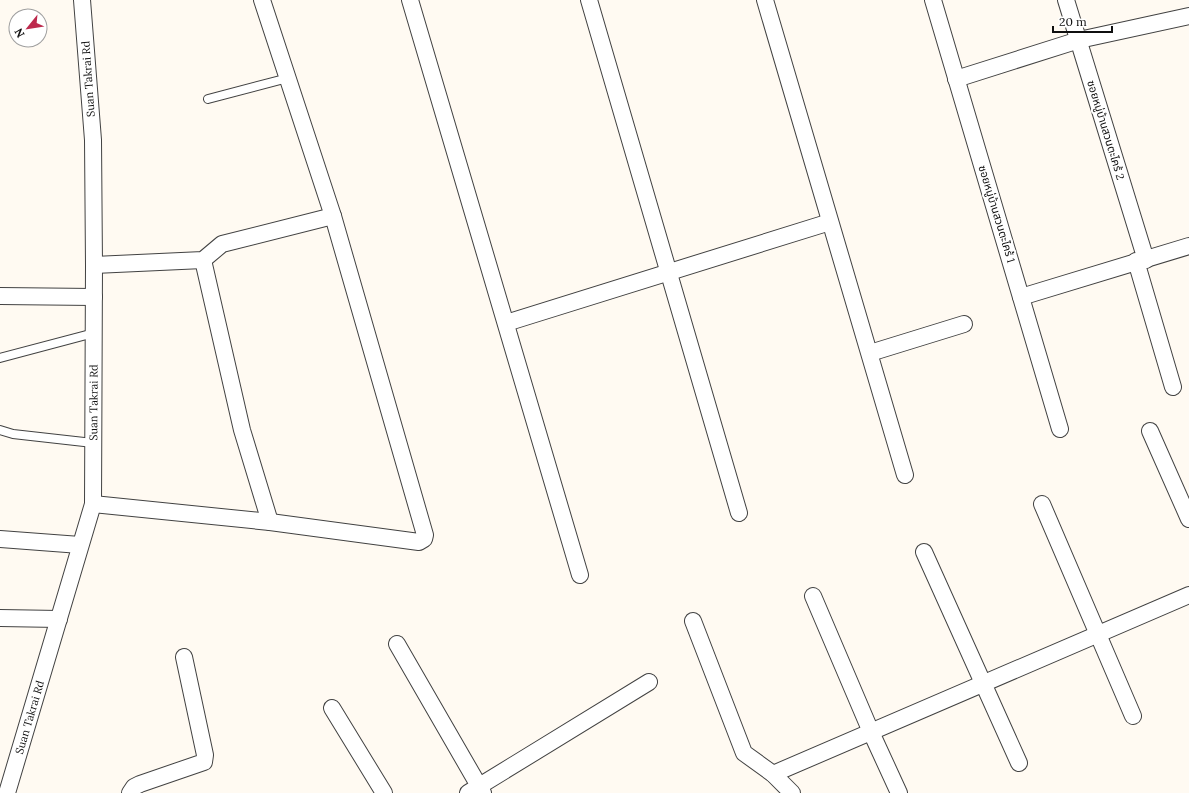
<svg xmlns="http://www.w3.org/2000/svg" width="1189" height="793" font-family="Lora,'Noto Sans Thai',serif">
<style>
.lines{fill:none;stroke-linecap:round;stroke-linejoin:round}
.service-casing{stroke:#424242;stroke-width:10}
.minor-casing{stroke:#424242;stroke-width:18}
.service{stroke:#fff;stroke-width:8}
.minor{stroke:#fff;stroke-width:16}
.labels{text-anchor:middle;stroke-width:4;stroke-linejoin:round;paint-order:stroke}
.street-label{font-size:11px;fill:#0f0f0f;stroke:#fff}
</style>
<rect width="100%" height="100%" fill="#fffaf2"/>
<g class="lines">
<defs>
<path id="service" d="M208 99 288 78
M0 358 94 333
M0 430 13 434 93 443"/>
<g id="minor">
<path d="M410 0 580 575"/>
<path d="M589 0 739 513"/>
<path d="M765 0 905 475"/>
<path d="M933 0 1060 429"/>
<path d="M1066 0 1146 260"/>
<path d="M956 79 1079 40 1189 16"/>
<path d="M203 260 242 430 270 522"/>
<path d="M1136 261 1173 387"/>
<path d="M94 265 203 260 222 244 333 216"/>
<path d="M0 296 94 297"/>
<path d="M1021 297 1189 246"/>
<path d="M506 323 830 222"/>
<path d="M870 353 964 324"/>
<path d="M1150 431 1189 519"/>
<path d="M93 504 270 522 419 542 424 539 425 535 333 216 262 0"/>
<path d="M1042 504 1133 716"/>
<path d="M0 539 80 545"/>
<path d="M924 552 1019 763"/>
<path d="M813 596 871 732 899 793"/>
<path d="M0 618 59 619"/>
<path d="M693 621 744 753 773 774 792 793"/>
<path d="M397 644 483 793"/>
<path d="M332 708 384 793"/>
<path d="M773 774 1189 595"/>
<path id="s1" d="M7 793 93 504 94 265 93 140 82 0"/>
<path d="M130 793 134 787 140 784 204 762 205 755 184 657"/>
<path d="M468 793 649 682"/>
</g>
</defs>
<use href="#service" class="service-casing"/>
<use href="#minor" class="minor-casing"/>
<use href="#service" class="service"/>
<use href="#minor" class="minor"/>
</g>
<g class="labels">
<g class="street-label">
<text transform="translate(88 79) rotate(-94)" y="4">Suan Takrai Rd</text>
<text transform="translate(1106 130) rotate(73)" y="4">ซอยหมู่บ้านสวนตะไคร้ 2</text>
<text transform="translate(997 214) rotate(73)" y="4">ซอยหมู่บ้านสวนตะไคร้ 1</text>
<text dy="4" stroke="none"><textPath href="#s1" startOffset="403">Suan Takrai Rd</textPath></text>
<text dy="4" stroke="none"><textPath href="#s1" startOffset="79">Suan Takrai Rd</textPath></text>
</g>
</g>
<g transform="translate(28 28) rotate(240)"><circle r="19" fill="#ffffff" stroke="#9f9f9f"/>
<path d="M0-3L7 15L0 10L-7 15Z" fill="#bd2a4d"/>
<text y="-6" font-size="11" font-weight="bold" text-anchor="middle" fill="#0f0f0f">N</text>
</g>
<path d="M1053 26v6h59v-6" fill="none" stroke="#0f0f0f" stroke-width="2"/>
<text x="1059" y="26" font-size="12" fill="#0f0f0f" stroke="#ffffff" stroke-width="3" paint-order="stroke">20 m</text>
</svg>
